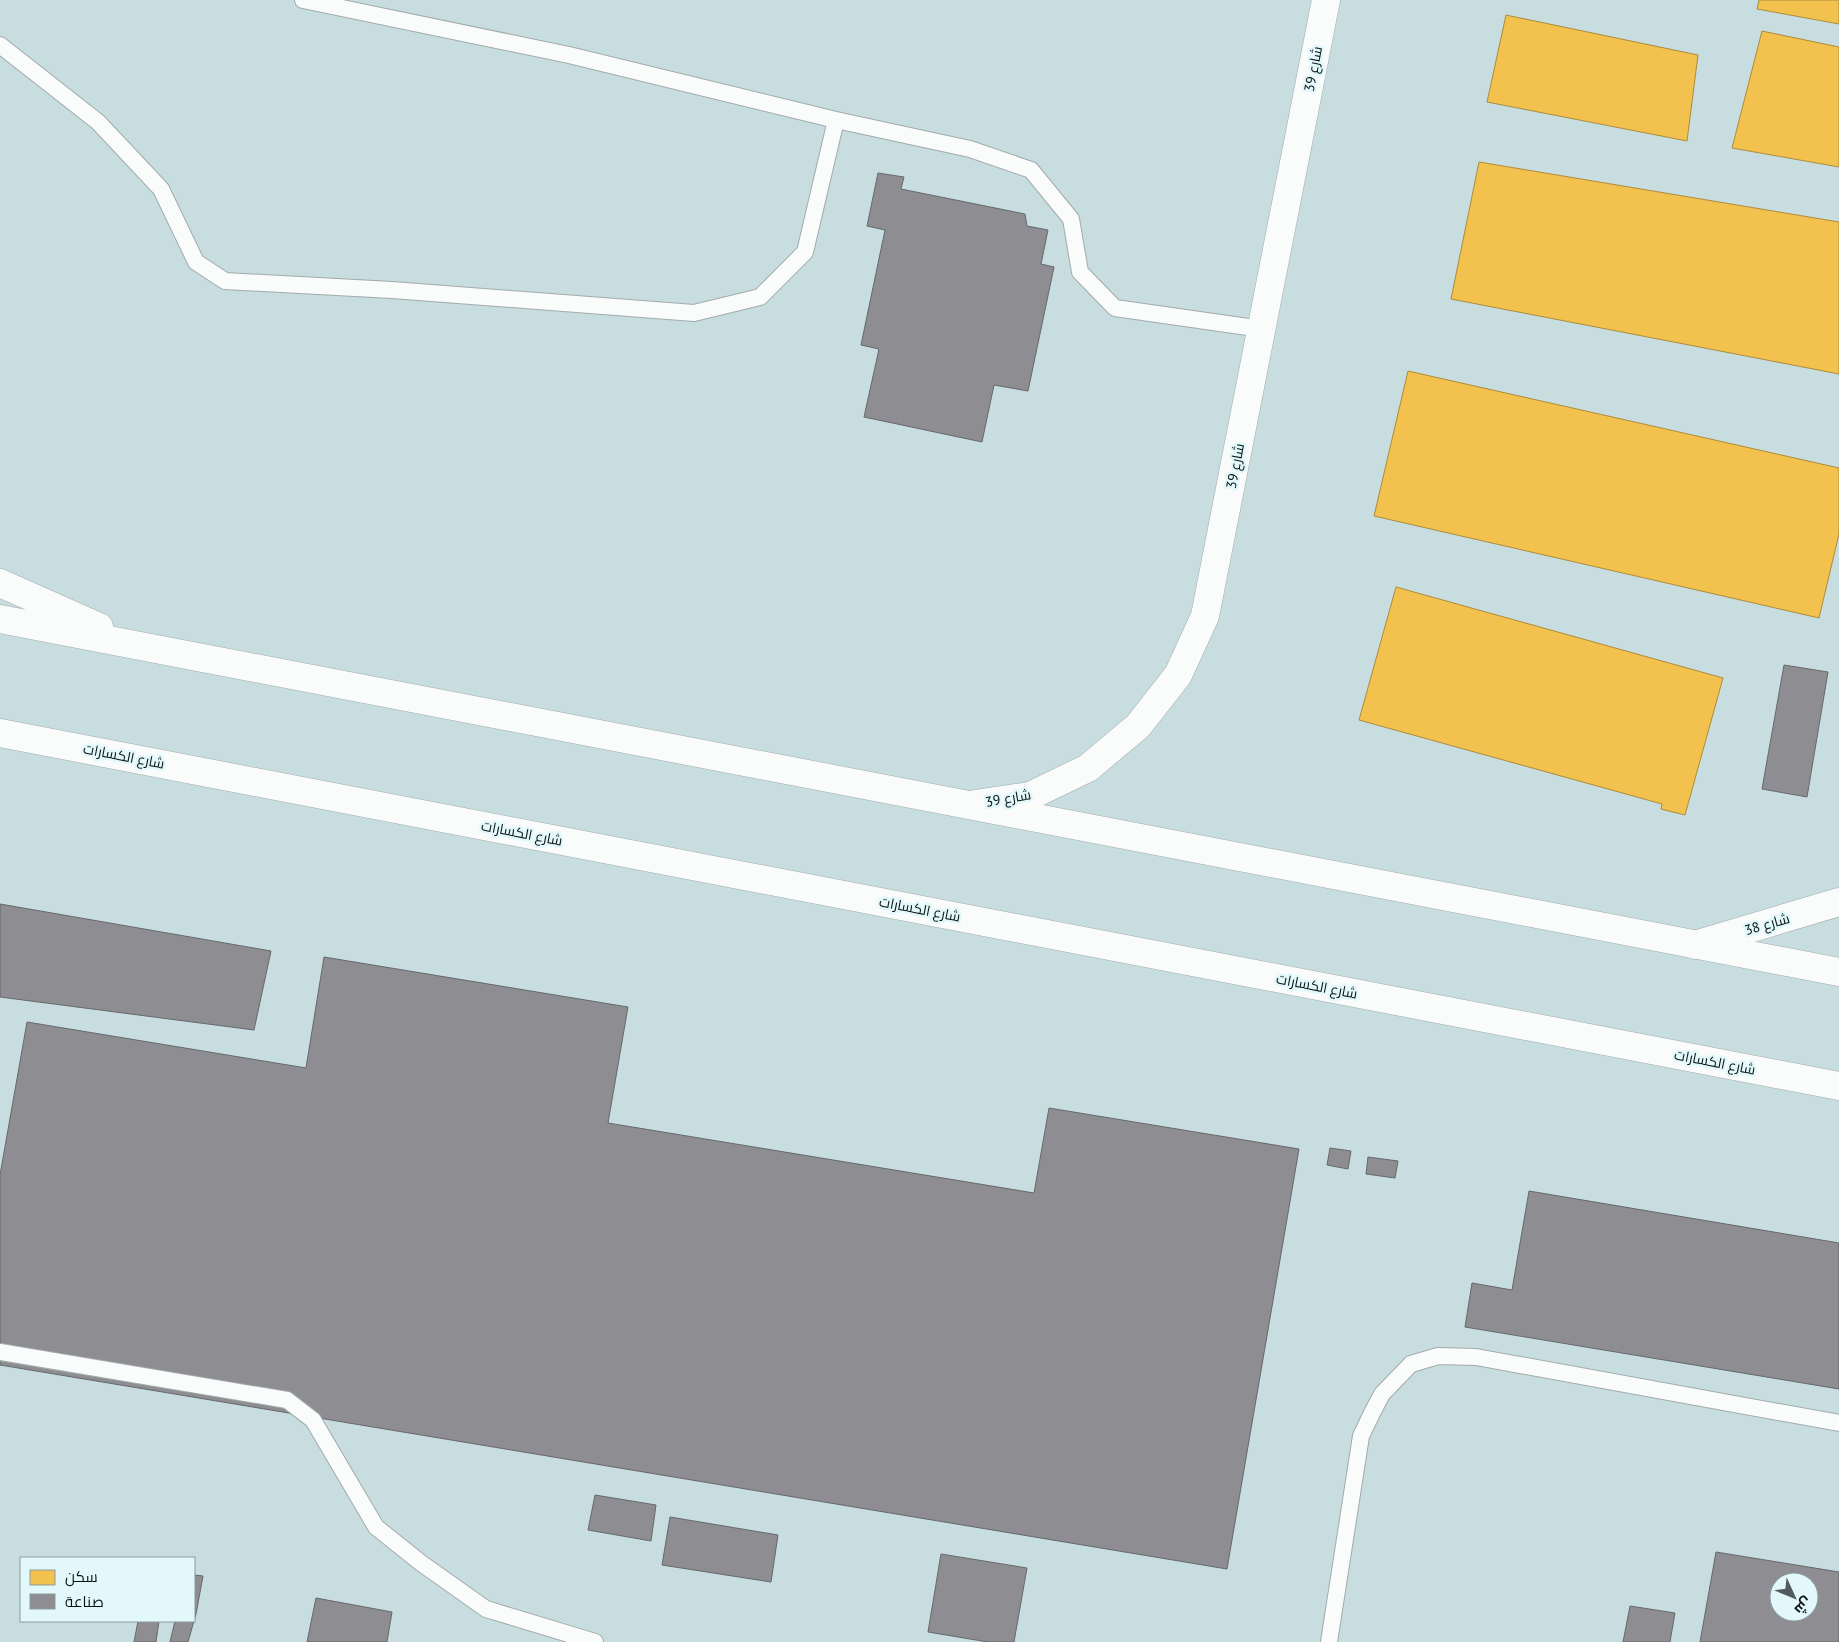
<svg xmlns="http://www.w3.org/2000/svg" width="1839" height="1642" font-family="'PT Sans',Cairo,sans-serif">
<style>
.built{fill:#c7dddf;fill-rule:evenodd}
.homes{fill:#f2c14e;stroke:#ac8c3c}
.industry{fill:#8d8d92;stroke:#66686c;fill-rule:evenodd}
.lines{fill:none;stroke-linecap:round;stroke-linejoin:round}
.lane-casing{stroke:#a2abac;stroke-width:18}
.street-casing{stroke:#a2abac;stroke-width:29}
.secondary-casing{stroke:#a2abac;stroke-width:29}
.lane{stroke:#fafbfb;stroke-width:16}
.street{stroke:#fafbfb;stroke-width:28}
.secondary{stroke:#fafbfb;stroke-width:28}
.labels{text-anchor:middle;stroke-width:5;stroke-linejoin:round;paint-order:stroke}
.street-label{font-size:14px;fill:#0a1212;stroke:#e2f8fa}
</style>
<rect width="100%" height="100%" fill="#dbe6e7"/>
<path class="built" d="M0 0H1839V1642H0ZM21 1558H194V1621H21ZM1779 1582H1809V1612H1779Z"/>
<path class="homes" d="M1759 0H1839V24L1757 9Z
M1506 15 1698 55 1687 141 1487 102Z
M1762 31 1839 47V167L1732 148Z
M1479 162 1839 222V374L1451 299Z
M1408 371 1839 468V534L1819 618 1374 516Z
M1396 587 1723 678 1685 815 1661 809 1662 804 1359 720Z"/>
<path class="industry" d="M878 173 904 177 901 189 1025 214 1027 226 1048 230 1041 264 1054 267 1028 391 994 385 982 442 864 417 879 349 861 345 885 230 867 226Z
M1784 665 1828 672 1807 797 1762 789Z
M0 904 271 951 254 1030 0 997Z
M324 957 628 1007 608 1123 1034 1193 1049 1108 1299 1149 1227 1569 0 1365V1175L27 1022 306 1068Z
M1330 1148 1351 1151 1348 1169 1327 1165Z
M1368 1157 1398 1161 1395 1178 1366 1174Z
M1529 1191 1839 1243V1389L1465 1327 1472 1283 1512 1290Z
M595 1495 656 1505 651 1541 588 1530Z
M670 1517 778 1535 771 1582 662 1565Z
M1716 1552 1839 1572V1642H1700ZM1779 1582H1809V1612H1779Z
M941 1554 1027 1568 1014 1642H988L928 1632Z
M194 1575 203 1576 196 1614H194Z
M316 1598 392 1612 387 1642H307Z
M1630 1606 1675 1613 1670 1642H1623Z
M194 1614H196L188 1642H170L175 1621H194Z
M138 1621H159L156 1642H134Z"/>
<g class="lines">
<defs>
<path id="lane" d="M303 0 569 55 836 120 970 149 1031 170 1071 219 1080 272 1115 308 1262 329
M0 45 98 122 161 189 196 262 225 281 392 290 694 313 760 297 805 252 836 120
M0 1352 287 1400 313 1420 376 1527 421 1563 486 1609 595 1642
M1329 1642 1361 1436 1372 1413 1382 1394 1411 1364 1438 1356 1476 1357 1839 1423"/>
<path id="street" d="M975 804 1030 796 1088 768 1138 726 1178 675 1205 616 1326 0
M1695 945 1839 902"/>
<path id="secondary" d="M0 583 99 627
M0 619 1839 972
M0 733 1839 1086"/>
</defs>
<use href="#lane" class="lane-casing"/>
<use href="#street" class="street-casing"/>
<use href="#secondary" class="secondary-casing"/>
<use href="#lane" class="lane"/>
<use href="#street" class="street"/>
<use href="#secondary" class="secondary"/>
</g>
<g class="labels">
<g class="street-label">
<text transform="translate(1313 69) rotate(-79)" y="5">شارع 39</text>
<text transform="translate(1235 466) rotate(-79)" y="5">شارع 39</text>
<text transform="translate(124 756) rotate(11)" y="5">شارع الكسارات</text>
<text transform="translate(1008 798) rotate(-10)" y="5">شارع 39</text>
<text transform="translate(522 833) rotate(11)" y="5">شارع الكسارات</text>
<text transform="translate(920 909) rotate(11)" y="5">شارع الكسارات</text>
<text transform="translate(1767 924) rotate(-16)" y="5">شارع 38</text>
<text transform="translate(1317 986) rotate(11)" y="5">شارع الكسارات</text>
<text transform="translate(1715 1062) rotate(11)" y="5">شارع الكسارات</text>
</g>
</g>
<rect x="20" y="1557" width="175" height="65" fill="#e2f8fa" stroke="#8c9c9d"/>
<rect x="30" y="1570" width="25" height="15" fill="#f2c14e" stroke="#8c9c9d"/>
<text x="65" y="1582" font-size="15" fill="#0a1212">سكن</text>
<rect x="30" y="1594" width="25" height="15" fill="#8d8d92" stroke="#8c9c9d"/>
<text x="65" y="1607" font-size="15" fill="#0a1212">صناعة</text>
<g transform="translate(1794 1597) rotate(134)"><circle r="24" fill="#e2f8fa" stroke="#8c9c9d"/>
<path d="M0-4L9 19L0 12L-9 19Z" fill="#535c5d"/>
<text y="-8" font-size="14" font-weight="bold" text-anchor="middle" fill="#0a1212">ش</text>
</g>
</svg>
